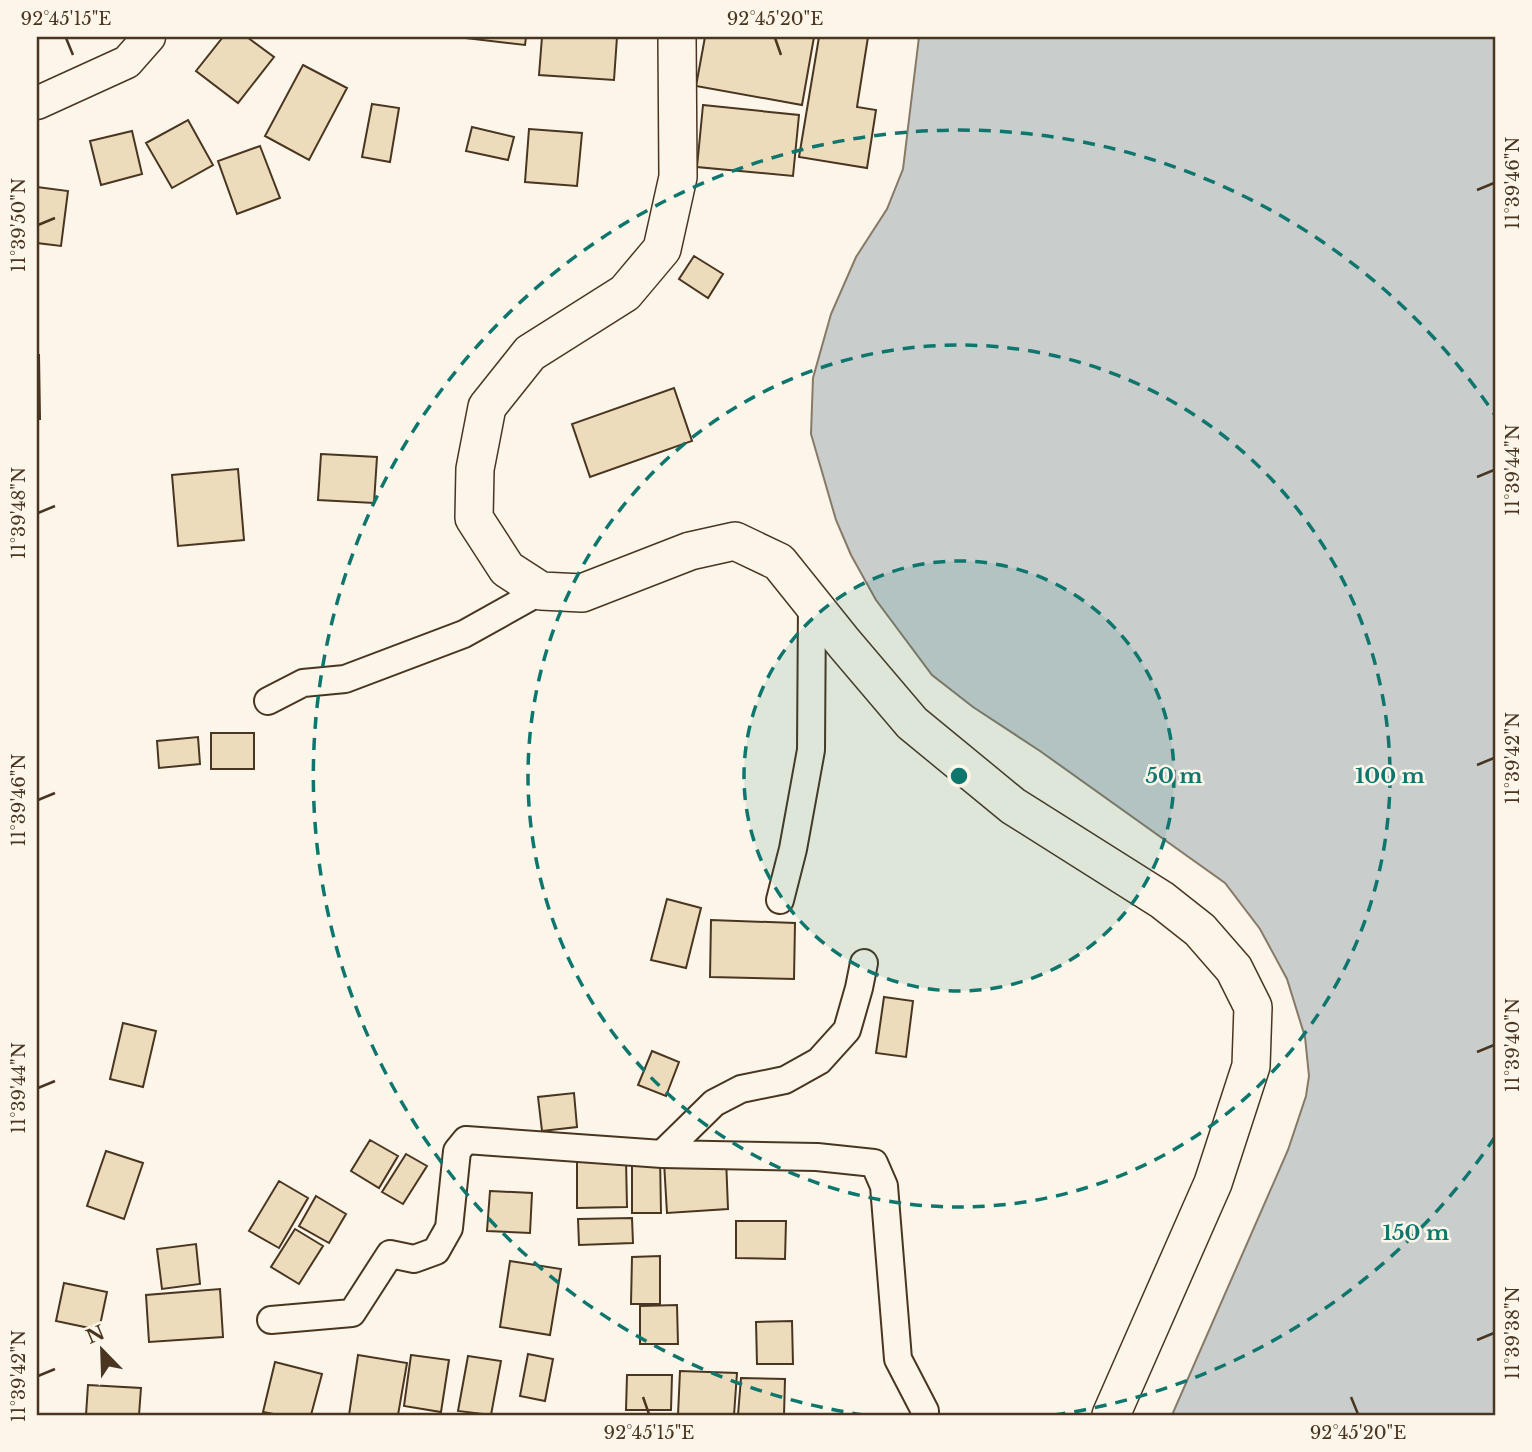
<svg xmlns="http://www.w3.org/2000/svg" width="1532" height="1452" font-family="'Libre Baskerville',serif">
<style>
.water{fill:#c9cecd;stroke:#887966;stroke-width:2}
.building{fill:#ecdcbc;stroke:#4a3520;stroke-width:2}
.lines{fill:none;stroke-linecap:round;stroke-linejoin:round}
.minor-casing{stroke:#4a3520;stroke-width:30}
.tertiary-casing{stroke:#4a3520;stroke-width:35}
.secondary-casing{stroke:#4a3520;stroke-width:40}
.minor{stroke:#fbf6e9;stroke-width:26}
.tertiary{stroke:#fbf6e9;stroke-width:32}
.secondary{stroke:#fbf6e9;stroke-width:37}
.ticks{fill:none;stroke:#4a3520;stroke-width:2.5}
.ring{fill:none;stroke:#0f766e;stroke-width:3.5;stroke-dasharray:12 9}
.centre{fill:#0f766e;stroke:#fbf6e9;stroke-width:3.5}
.ring-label{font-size:21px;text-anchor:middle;font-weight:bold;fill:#0f766e;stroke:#fbf6e9;stroke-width:5;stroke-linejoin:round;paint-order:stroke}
.neatline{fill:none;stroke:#4a3520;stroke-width:2.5}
.ticks-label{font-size:18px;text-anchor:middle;fill:#4a3520}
</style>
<rect width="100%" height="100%" fill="#fbf6e9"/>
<path class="water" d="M919 37H1495V1415H1172L1288 1150 1306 1096 1309 1076 1305 1037 1287 979 1260 929 1225 883 1040 751 973 707 932 675 876 600 851 555 836 520 811 434 813 378 831 314 856 257 887 209 903 169Z"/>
<path class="building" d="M223 37H247L274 57 238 103 196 71Z
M457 37H526L525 45Z
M542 37H617L614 80 539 75Z
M705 37H814L802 105 696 86Z
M819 37H868L857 107 876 110 867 168 799 157Z
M303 65 347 88 309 160 265 136Z
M372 104 399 108 390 162 362 157Z
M703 105 799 115 793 176 697 167Z
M188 120 213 165 172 188 146 143Z
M472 127 514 137 508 160 466 151Z
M529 129 582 133 577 186 525 182Z
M132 131 142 174 101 185 90 141Z
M260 146 280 198 237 214 218 161Z
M37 187 68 191 61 246 37 243Z
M694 256 723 274 708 298 679 279Z
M37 355H39L40 419H37Z
M674 388 692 441 590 477 572 424Z
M321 454 377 457 374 503 318 500Z
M238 469 244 540 178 546 172 475Z
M211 733H254V769H211Z
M198 737 200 764 159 768 157 741Z
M667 899 701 908 686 968 651 960Z
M711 920 795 923 794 979 710 977Z
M884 997 913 1001 906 1057 876 1053Z
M123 1023 156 1031 143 1087 110 1079Z
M652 1051 679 1062 666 1096 638 1085Z
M574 1093 577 1127 542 1131 538 1097Z
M370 1140 398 1156 379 1188 351 1171Z
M106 1151 143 1163 124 1219 87 1206Z
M406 1154 427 1166 403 1204 382 1192Z
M632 1156H660L661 1213H632Z
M726 1158 728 1209 667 1213 664 1162Z
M577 1160H626L627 1207 577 1208Z
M279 1181 308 1198 279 1248 249 1231Z
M490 1191 532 1193 530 1233 487 1231Z
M316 1196 346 1214 329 1243 299 1226Z
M632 1218 633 1243 579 1245 578 1219Z
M736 1221H786L785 1259 736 1258Z
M295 1229 323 1246 299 1284 271 1267Z
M196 1244 200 1284 162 1289 157 1249Z
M660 1256V1304H631L632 1257Z
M510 1261 561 1269 550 1335 500 1327Z
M64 1283 107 1292 99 1330 56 1321Z
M220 1289 223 1337 149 1342 146 1295Z
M677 1305 678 1344H640V1306Z
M792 1321 793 1364H757L756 1322Z
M528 1354 553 1359 545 1401 520 1396Z
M358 1355 407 1363 398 1415H349Z
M411 1355 449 1360 441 1412 404 1406Z
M468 1356 501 1361 491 1415 458 1411Z
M275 1362 322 1374 311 1415H279L263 1412Z
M680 1371 737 1373 734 1415H678Z
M627 1375H672L671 1410H626Z
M741 1378 785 1379 784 1415H738Z
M88 1385 141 1388 139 1415H86Z"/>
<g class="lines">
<defs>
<path id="minor" d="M268 701 303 683 345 679 464 634 541 591
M780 900 793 849 811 750 812 603
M662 1154 714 1103 741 1089 785 1080 819 1061 847 1030 859 988 864 963
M271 1320 352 1313 390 1254 414 1259 436 1251 449 1228 457 1151 466 1140 662 1154 817 1157 874 1163 884 1186 898 1359 925 1411V1415"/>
<path id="tertiary" d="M37 103 127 62 149 37"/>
<path id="secondary" d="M677 37 678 177 662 249 625 293 530 353 487 407 475 469 474 518 507 569 541 591 582 593 690 551 735 541 779 562 844 643 912 723 1013 806 1162 900 1200 930 1234 969 1253 1007 1251 1066 1213 1183 1111 1415"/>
</defs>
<use href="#minor" class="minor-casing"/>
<use href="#tertiary" class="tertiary-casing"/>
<use href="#secondary" class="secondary-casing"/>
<use href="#minor" class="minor"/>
<use href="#tertiary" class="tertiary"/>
<use href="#secondary" class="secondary"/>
</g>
<path class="ticks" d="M66 38 73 55M775 38 781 55M1477 190 1494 183M38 225 55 218M1477 477 1494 470M38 513 55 506M1477 765 1494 758M38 800 55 793M1477 1052 1494 1045M38 1088 55 1081M1477 1340 1494 1333M38 1376 55 1369M643 1397 649 1414M1351 1397 1358 1414"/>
<circle cx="959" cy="776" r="215" fill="#0f766e" fill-opacity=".12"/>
<g class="ring">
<circle cx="959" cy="776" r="215"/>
<circle cx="959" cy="776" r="431"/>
<path d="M1495 1137A646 646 0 0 1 1054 1415M864 1415A646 646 0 1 1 1495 415"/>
</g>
<circle cx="959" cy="776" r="10" class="centre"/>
<g class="ring-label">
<text x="1174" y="783">50 m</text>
<text x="1390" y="783">100 m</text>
<text x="1416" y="1240">150 m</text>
</g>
<rect width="1532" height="1452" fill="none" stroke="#fbf6e9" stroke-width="77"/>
<g transform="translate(102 1350) rotate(337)" stroke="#fbf6e9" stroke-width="5" paint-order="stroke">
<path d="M0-5L12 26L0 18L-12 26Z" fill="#4a3520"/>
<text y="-10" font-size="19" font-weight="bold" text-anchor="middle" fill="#4a3520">N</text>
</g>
<rect x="38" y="38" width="1456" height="1376" class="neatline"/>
<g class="ticks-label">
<text x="66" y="25">92°45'15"E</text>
<text x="775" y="25">92°45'20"E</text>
<text transform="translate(1513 183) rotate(-90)" y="6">11°39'46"N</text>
<text transform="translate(19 225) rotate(-90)" y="6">11°39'50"N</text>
<text transform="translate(1513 470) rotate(-90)" y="6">11°39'44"N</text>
<text transform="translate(19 513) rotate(-90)" y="6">11°39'48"N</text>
<text transform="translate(1513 758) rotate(-90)" y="6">11°39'42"N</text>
<text transform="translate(19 800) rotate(-90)" y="6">11°39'46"N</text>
<text transform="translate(1513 1045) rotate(-90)" y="6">11°39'40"N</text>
<text transform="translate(19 1088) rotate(-90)" y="6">11°39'44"N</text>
<text transform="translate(1513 1333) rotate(-90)" y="6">11°39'38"N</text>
<text transform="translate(19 1376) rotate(-90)" y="6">11°39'42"N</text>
<text x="649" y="1439">92°45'15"E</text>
<text x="1358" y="1439">92°45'20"E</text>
</g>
</svg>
